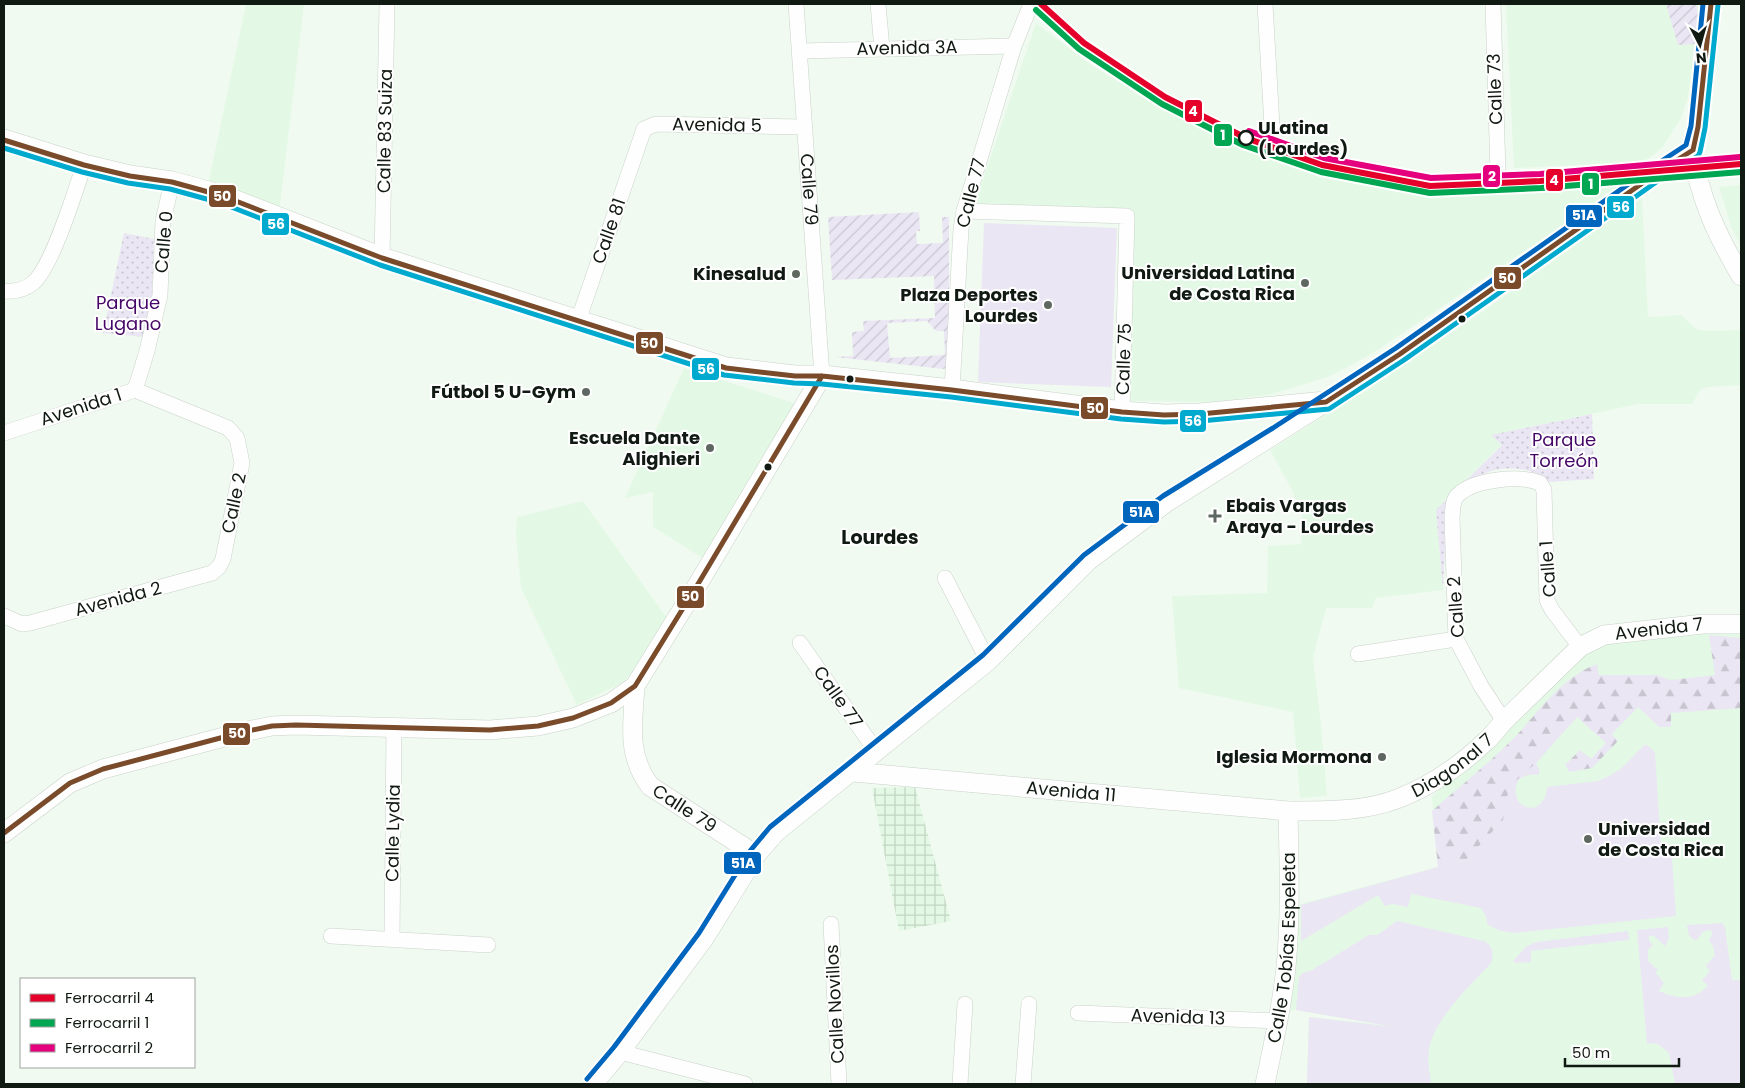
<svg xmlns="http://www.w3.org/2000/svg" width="1745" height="1088" font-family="Poppins,sans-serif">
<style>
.built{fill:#e3f9e5}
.industrial{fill:url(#industrial-grid)}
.grass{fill:#ebe6f4}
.forest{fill:url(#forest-firs)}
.park{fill:url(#park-dots)}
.garden{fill:url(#garden-furrows);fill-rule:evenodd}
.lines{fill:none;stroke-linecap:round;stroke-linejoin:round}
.minor-casing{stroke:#cad2ca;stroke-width:16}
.tertiary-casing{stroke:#cad2ca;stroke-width:20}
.secondary-casing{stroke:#cad2ca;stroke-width:22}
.minor{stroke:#fdfefd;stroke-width:15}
.tertiary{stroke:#fdfefd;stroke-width:19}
.secondary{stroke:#fdfefd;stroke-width:21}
.bus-1-casing{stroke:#fff;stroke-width:9}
.bus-2-casing{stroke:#fff;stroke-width:9}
.bus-3-casing{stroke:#fff;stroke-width:9}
.bus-1{stroke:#7a4b2a;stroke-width:5}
.bus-2{stroke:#00a9ce;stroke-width:5}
.bus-3{stroke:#0065bd;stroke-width:5}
.rail-1-casing{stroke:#fff;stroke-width:10}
.rail-2-casing{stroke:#fff;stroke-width:10}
.rail-3-casing{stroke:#fff;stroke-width:10}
.rail-1{stroke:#e4002b;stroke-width:6}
.rail-2{stroke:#00a651;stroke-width:6}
.rail-3{stroke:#e5007d;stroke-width:6}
.stop-dot{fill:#fff;stroke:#111a12;stroke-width:2.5}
.poi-dot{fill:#5f6860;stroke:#fff;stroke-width:2}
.bus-dot{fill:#111a12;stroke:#fff;stroke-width:2}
.labels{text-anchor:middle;stroke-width:4;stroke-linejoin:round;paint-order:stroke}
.street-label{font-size:18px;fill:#111a12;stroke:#fff}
.stop-label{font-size:18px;font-weight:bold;fill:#111a12;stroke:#fff;text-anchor:start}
.poi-label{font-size:18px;font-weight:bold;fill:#111a12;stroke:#fff;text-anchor:end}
.park-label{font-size:18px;fill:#460667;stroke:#fff}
.neighbourhood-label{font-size:19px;font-weight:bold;fill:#111a12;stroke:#fff}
.line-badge{stroke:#fff;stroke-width:2}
.badge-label{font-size:14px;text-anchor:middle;font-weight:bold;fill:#fff}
</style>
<defs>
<pattern id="industrial-grid" width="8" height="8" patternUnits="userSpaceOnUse" patternTransform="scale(1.25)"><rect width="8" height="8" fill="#e3f9e5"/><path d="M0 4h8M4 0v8" fill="none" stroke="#c2d5c3"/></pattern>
<pattern id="forest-firs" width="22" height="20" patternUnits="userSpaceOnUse" patternTransform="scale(1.25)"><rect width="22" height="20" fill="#ebe6f4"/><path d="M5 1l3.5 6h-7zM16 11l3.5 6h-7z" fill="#c8c5d0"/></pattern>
<pattern id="park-dots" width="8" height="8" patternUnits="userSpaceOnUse" patternTransform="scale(1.25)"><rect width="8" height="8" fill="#ebe6f4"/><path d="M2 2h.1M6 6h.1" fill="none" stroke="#c8c5d0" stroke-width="1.8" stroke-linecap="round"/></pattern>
<pattern id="garden-furrows" width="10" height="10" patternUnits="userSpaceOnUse" patternTransform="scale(1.25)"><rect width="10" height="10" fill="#ebe6f4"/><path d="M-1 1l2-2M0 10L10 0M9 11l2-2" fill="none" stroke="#c8c5d0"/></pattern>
</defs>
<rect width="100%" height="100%" fill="#f0faf0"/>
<path class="built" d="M246 4H304L279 213 208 185Z
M1506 4H1699L1688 98 1681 118 1662 148 1648 159 1629 163 1514 168Z
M1036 23 1091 65 1168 111 1253 151 1351 183 1417 194 1503 192 1626 183 1370 355 1328 377 1272 394 1217 402 1131 401 1133 211 975 203Z
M1741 185V246L1732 229 1719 187Z
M1642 197 1648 317 1681 315 1696 329 1709 331 1741 330V385L1707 387 1700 390 1692 404H1638L1492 435 1502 444 1436 510 1443 590 1376 598 1372 608H1326L1313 658 1321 725 1327 796 1300 798 1293 712 1179 688 1172 596 1267 593 1268 546 1301 544 1303 520 1302 513 1291 488 1270 450 1380 381 1492 305Z
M684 368 800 405 706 560 653 527V492L625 498Z
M583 501 667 618 644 661 622 683 577 705 521 588 516 535 517 517Z
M1741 624V1084H1307L1309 1017 1394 1026 1296 1010 1279 1012 1289 907 1438 867 1432 796 1493 747 1511 728 1570 654 1580 647Z"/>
<path class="industrial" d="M915 787 951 921 899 931 872 788Z"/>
<path class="grass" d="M984 223 1117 228 1111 387 978 382Z
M1644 745H1647L1655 752 1661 848 1672 857 1676 916 1515 933 1501 931 1488 925 1486 916 1481 908 1411 894 1408 907 1392 904 1385 906 1378 895 1301 941V905L1438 867 1465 861 1503 820 1508 787 1536 763 1539 769V775C1534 775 1528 774 1523 777 1514 781 1513 797 1521 804 1536 815 1547 800 1547 787L1598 781 1611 775 1623 767Z
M1397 921 1484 941C1493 946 1494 954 1491 963 1471 985 1433 1020 1429 1050 1427 1061 1430 1073 1431 1084H1307L1309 1017 1394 1027 1296 1010 1299 977 1303 973 1312 970 1369 935H1377Z
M1722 923 1725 927 1732 980H1741V1084H1675L1669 1053 1658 1044 1647 1043 1637 930 1668 927 1669 938 1665 946 1654 936H1649V941L1653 945 1648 950V961L1658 970 1655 972 1664 983 1659 991C1676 999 1694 1001 1708 986L1702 980 1710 971 1706 966 1715 955 1713 946 1709 941 1712 934 1711 930 1704 931 1696 941 1689 936 1687 925Z
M1628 931 1629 940 1531 951V962L1516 963 1513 961 1527 946 1537 942Z"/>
<path class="forest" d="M1709 635 1741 638V708L1671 713V727H1659L1638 707 1612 734 1618 741 1592 768 1569 772 1565 765 1580 750 1591 759 1606 743 1577 717 1536 763 1509 787 1503 820 1465 861 1438 867 1432 811C1460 786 1489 763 1515 737 1540 710 1562 677 1597 664L1599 675H1657L1671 680 1715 675Z"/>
<path class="park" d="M124 233 154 239 152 295 144 337 103 333Z
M1592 414 1594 479 1548 482C1533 466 1500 465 1481 475 1468 482 1457 497 1447 507L1443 590 1436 510 1502 445 1491 435Z"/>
<path class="garden" d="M1666 4H1696L1699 16 1695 44 1678 45Z
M919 212 920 231H916L917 244 943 243 942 217H949V366L944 369 835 357 853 356 852 332 864 331 863 321 935 318 934 276 832 280 828 217ZM927 321 936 331H944L945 355 890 358 887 323Z"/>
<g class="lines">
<defs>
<g id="minor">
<path id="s1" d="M796 4 822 376"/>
<path d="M878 4 882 49"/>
<path d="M1265 4 1272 126"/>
<path d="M1493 4 1498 174"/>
<path d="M800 51 1014 46"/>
<path d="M964 211 1127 216 1122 412"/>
<path d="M382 258 387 4"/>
<path d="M4 291C15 292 24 290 33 283 52 267 75 192 84 165"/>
<path d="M578 321 644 129 656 124 804 127"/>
<path d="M135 390 147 351 160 295 163 221 172 182"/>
<path d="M952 390 961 229 964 211 1014 46 1031 4"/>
<path d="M4 433 135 390 228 428 237 438 242 463 223 559 219 567 212 573 30 623 22 624 4 616"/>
<path d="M945 578 988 661"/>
<path d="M800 643 876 751"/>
<path d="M1358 654 1456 639"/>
<path d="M1504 721 1481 686 1456 639 1452 517C1453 510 1452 500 1458 495 1474 479 1520 475 1540 483L1544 490 1547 600 1552 610 1580 647"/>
<path d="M831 924 839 1084"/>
<path d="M331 936 488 945"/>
<path d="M392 939 394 727"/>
<path d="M1078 1013 1278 1021"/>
<path d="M620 1052 745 1084"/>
<path d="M960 1084 965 1004"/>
<path d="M1023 1084 1029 1004"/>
</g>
<g id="tertiary">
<path d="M1693 150C1698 196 1718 237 1741 276"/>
<path id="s2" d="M635 686C633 723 626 754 650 786L756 855"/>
<path id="s3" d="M853 772 1288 811C1325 811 1363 812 1397 799 1431 786 1460 766 1486 741 1493 735 1499 726 1506 719 1531 695 1555 671 1580 647L1604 635 1703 624H1741"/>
<path d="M4 833 70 783 103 769 243 732 272 726 296 725 490 730 538 726 573 718 611 703 635 686 698 584 822 376"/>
<path d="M593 1084 620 1052 705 937 756 855 776 832 988 661 1088 561 1167 502 1326 402"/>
<path id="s4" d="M1265 1084C1273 1046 1282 1007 1286 967 1291 915 1289 863 1288 811"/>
</g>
<path id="secondary" d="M4 140 84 165 130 176 172 182 223 196 382 258 726 368 795 376H822L952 390 1122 412 1164 415 1200 414 1326 402 1400 354 1658 172 1693 150 1698 127 1711 4"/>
</defs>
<use href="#minor" class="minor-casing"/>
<use href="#tertiary" class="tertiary-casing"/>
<use href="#secondary" class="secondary-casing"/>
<use href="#minor" class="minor"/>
<use href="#tertiary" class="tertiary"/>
<use href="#secondary" class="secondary"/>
<defs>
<path id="bus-1" d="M4 140 84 165 130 176 172 182 223 196 382 258 726 368 795 376H822L952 390 1122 412 1164 415 1200 414 1326 402 1400 354 1658 172 1693 150
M1693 150 1698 127 1711 4
M4 833 70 783 103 769 243 732 272 726 296 725 490 730 538 726 573 718 611 703 635 686 698 584 822 376"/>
<path id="bus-2" d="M4 148 82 172 128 183 170 189 221 203 380 265 724 375 794 383 822 384 951 397 1121 419 1164 422 1201 421 1329 409 1404 360 1662 178 1698 156 1700 152 1705 128 1718 5"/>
<path id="bus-3" d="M587 1079 614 1047 699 933 750 851 770 827 983 655 1084 555 1163 496 1273 428 1396 348 1654 166 1686 145 1691 126 1703 4"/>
</defs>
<use href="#bus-1" class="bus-1-casing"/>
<use href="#bus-2" class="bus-2-casing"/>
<use href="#bus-3" class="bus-3-casing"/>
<use href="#bus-1" class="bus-1"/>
<use href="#bus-2" class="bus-2"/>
<use href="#bus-3" class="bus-3"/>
<defs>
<path id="rail-1" d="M1041 4 1084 43 1165 97 1246 138 1322 165 1430 186 1540 181 1741 164"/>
<path id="rail-2" d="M1036 10 1079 49 1162 104 1243 145 1321 172 1430 193 1541 188 1741 172"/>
<path id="rail-3" d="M1249 131 1324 158 1431 178 1540 174 1740 157"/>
</defs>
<use href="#rail-1" class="rail-1-casing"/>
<use href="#rail-2" class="rail-2-casing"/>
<use href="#rail-3" class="rail-3-casing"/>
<use href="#rail-1" class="rail-1"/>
<use href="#rail-2" class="rail-2"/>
<use href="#rail-3" class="rail-3"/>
</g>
<circle class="stop-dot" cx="1246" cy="138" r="7"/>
<g class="poi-dot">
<circle cx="796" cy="274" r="5"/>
<circle cx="1305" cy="283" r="5"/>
<circle cx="1048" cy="305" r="5"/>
<circle cx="586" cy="392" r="5"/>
<circle cx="710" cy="448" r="5"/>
<path d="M1212.5 508.5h5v5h5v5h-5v5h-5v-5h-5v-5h5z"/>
<circle cx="1382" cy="757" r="5"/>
<circle cx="1588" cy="839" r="5"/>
</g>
<g class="bus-dot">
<circle cx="1462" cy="319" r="4.5"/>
<circle cx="850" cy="379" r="4.5"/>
<circle cx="768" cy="467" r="4.5"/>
</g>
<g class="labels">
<g class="street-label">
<text transform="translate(907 48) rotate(-1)" y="6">Avenida 3A</text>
<text transform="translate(1495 89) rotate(-92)" y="6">Calle 73</text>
<text transform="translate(717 125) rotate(1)" y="6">Avenida 5</text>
<text transform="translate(385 131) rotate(-89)" y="6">Calle 83 Suiza</text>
<text dy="6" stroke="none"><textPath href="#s1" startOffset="186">Calle 79</textPath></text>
<text transform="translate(971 193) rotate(-76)" y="6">Calle 77</text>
<text transform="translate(609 231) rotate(-71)" y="6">Calle 81</text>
<text transform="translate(164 242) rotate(-85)" y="6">Calle 0</text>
<text transform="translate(1124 359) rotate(-88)" y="6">Calle 75</text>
<text transform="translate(81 407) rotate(-18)" y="6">Avenida 1</text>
<text transform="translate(234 503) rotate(-78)" y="6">Calle 2</text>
<text transform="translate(1548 569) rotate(-94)" y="6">Calle 1</text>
<text transform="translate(118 599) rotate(-15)" y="6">Avenida 2</text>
<text transform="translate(1456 607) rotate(-94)" y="6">Calle 2</text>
<text dy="6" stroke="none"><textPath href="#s3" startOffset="869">Avenida 7</textPath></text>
<text transform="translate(838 697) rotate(55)" y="6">Calle 77</text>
<text dy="6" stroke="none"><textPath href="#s3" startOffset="612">Diagonal 7</textPath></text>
<text dy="6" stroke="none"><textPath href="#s3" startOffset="219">Avenida 11</textPath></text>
<text dy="6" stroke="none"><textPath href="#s2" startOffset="145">Calle 79</textPath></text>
<text transform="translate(393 833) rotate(-89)" y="6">Calle Lydia</text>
<text dy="6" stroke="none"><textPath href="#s4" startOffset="138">Calle Tobías Espeleta</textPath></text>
<text transform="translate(835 1004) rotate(-93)" y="6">Calle Novillos</text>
<text transform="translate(1178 1017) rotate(2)" y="6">Avenida 13</text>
</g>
<g class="stop-label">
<text x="1258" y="134">ULatina<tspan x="1258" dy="21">(Lourdes)</tspan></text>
</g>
<g class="poi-label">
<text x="1295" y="279">Universidad Latina<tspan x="1295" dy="21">de Costa Rica</tspan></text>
<text x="786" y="280">Kinesalud</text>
<text x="1038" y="301">Plaza Deportes<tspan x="1038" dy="21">Lourdes</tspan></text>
<text x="576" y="398">Fútbol 5 U-Gym</text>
<text x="700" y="444">Escuela Dante<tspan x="700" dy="21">Alighieri</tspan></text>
<text x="1226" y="512" text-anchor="start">Ebais Vargas<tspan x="1226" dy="21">Araya - Lourdes</tspan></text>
<text x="1372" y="763">Iglesia Mormona</text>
<text x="1598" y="835" text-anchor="start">Universidad<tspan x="1598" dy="21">de Costa Rica</tspan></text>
</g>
<g class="park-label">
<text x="128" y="309">Parque<tspan x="128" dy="21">Lugano</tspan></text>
<text x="1564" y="446">Parque<tspan x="1564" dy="21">Torreón</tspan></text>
</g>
<g class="neighbourhood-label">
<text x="880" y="544">Lourdes</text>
</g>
</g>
<g class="line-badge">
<rect x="1184" y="99" width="19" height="24" rx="5" fill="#e4002b"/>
<rect x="1213" y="123" width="20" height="24" rx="5" fill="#00a651"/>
<rect x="1482" y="164" width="19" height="24" rx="5" fill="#e5007d"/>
<rect x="1545" y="168" width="19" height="24" rx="5" fill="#e4002b"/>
<rect x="1581" y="172" width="19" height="24" rx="5" fill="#00a651"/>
<rect x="208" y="184" width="29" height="24" rx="5" fill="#7a4b2a"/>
<rect x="1606" y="195" width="29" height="24" rx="5" fill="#00a9ce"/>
<rect x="1565" y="204" width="38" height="24" rx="5" fill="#0065bd"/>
<rect x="261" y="212" width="29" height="24" rx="5" fill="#00a9ce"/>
<rect x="1493" y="266" width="29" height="24" rx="5" fill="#7a4b2a"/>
<rect x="635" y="331" width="29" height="24" rx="5" fill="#7a4b2a"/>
<rect x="691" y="357" width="29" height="24" rx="5" fill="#00a9ce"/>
<rect x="1080" y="396" width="29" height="24" rx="5" fill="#7a4b2a"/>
<rect x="1179" y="409" width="28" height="24" rx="5" fill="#00a9ce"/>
<rect x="1122" y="500" width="38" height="24" rx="5" fill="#0065bd"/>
<rect x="676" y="585" width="29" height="24" rx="5" fill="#7a4b2a"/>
<rect x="222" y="722" width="29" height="24" rx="5" fill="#7a4b2a"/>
<rect x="723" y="851" width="39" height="24" rx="5" fill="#0065bd"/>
</g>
<g class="badge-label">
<text x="1193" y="116">4</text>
<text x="1223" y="140">1</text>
<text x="1492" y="181">2</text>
<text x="1554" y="185">4</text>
<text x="1591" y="189">1</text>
<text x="222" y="201">50</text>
<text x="1621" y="212">56</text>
<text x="1584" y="220">51A</text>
<text x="276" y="229">56</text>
<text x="1507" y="283">50</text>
<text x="649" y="348">50</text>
<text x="706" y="374">56</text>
<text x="1095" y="413">50</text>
<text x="1193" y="426">56</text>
<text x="1141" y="517">51A</text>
<text x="690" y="601">50</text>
<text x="237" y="738">50</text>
<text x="743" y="868">51A</text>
</g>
<rect width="1745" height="1088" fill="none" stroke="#111a12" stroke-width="10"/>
<rect x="20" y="978" width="175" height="90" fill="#ffffff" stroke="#a0a3a0"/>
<rect x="30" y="994" width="25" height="8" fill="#e4002b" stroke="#a0a3a0"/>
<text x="65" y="1003" font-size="15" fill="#111a12">Ferrocarril 4</text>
<rect x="30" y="1019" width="25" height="8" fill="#00a651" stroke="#a0a3a0"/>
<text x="65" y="1028" font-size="15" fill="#111a12">Ferrocarril 1</text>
<rect x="30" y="1044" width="25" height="8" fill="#e5007d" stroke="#a0a3a0"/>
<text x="65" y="1053" font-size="15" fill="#111a12">Ferrocarril 2</text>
<g transform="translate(1700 45) rotate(174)" stroke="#ffffff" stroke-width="4" paint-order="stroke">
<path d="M0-4L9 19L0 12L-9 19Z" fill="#111a12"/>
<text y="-8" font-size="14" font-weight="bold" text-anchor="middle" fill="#111a12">N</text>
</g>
<path d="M1565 1058v8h114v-8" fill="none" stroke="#111a12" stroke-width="2.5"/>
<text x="1572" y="1058" font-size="15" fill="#111a12" stroke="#ffffff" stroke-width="4" paint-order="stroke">50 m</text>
</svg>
